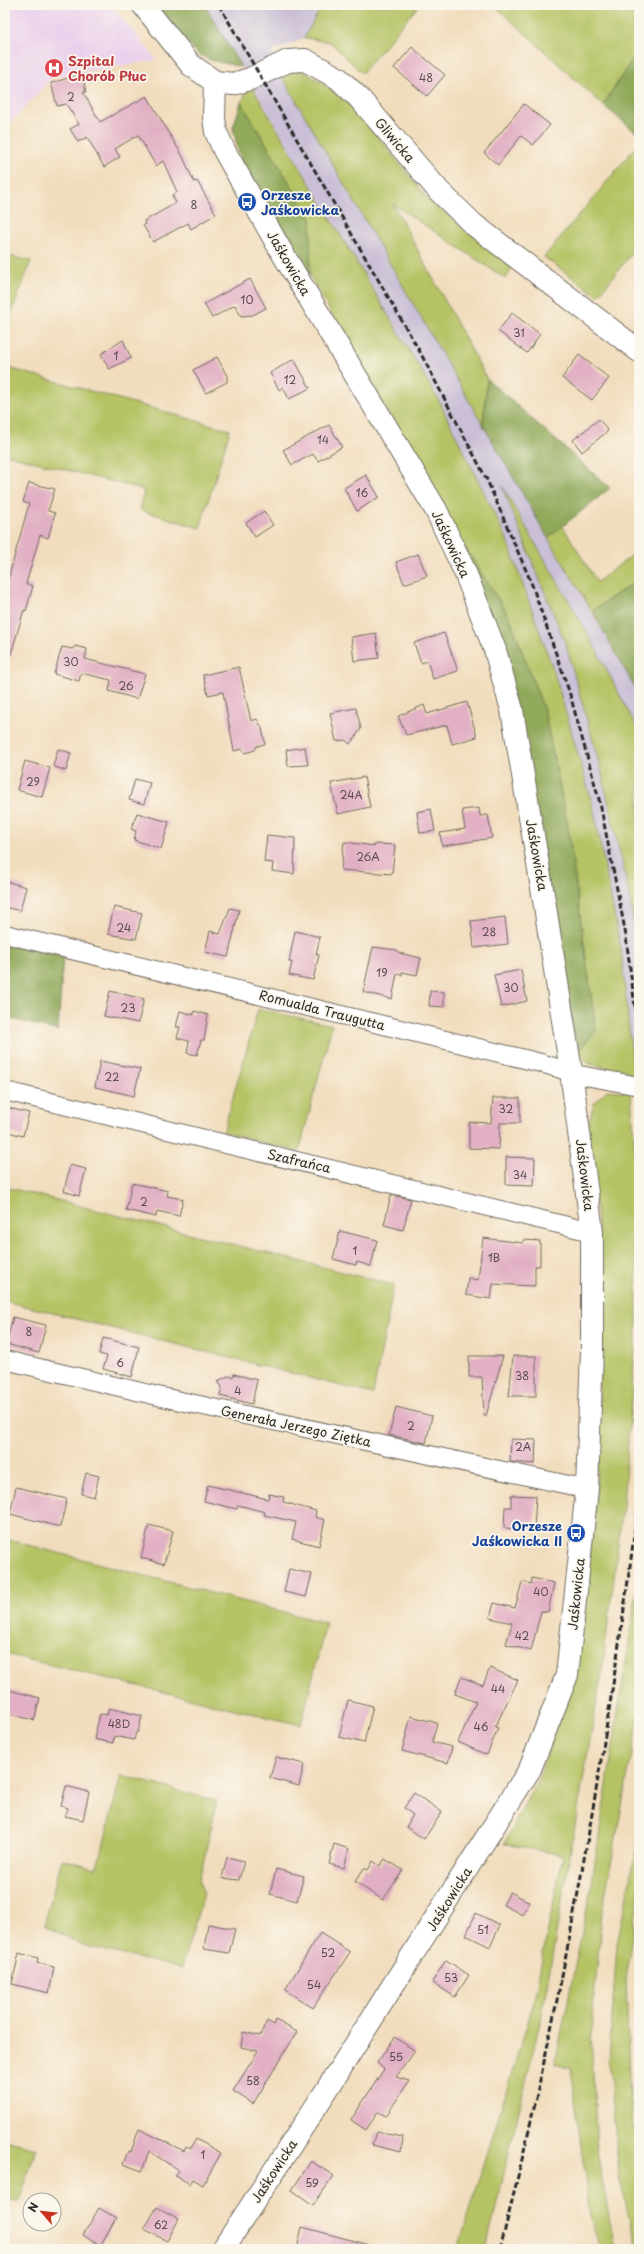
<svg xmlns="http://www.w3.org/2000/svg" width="644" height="2254" font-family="'Playpen Sans',sans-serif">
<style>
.built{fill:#ead1ec}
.industrial{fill:#cabfd6}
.green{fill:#b5c365;stroke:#707748}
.forest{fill:#90a95a;stroke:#5e6a42}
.building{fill:#e2b0c4}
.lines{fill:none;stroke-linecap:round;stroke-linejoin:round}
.street-casing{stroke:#70695e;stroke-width:20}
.secondary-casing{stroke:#70695e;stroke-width:24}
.street{stroke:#fff;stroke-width:18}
.secondary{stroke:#fff;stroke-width:22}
.rail{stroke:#2b2b2b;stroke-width:3;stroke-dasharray:6 3;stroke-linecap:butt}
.labels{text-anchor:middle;stroke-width:3.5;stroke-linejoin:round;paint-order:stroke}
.number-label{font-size:11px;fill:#594c51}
.health-label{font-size:13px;font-weight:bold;fill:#be3a42;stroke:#fbf7ec;text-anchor:start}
.street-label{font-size:13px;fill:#2b2b2b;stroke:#fbf7ec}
.transit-label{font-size:13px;font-weight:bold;fill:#164399;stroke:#fbf7ec;text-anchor:start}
</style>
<rect width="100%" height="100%" fill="#fbf7ec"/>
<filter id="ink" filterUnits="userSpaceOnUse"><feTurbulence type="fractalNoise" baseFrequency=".025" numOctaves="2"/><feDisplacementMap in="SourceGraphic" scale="8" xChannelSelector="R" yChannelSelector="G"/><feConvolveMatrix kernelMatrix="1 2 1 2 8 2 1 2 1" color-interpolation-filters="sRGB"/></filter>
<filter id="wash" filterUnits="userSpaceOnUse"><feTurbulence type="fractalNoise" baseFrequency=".012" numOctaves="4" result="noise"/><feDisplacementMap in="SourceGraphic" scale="16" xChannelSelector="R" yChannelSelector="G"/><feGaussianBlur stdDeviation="0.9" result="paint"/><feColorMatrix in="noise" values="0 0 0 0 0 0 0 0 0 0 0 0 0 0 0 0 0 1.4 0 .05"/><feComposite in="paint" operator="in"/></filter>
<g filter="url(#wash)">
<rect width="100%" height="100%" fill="#f1ddbd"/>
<path class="built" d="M5 5H111L157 60 52 77 5 129Z"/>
<path class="industrial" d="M205 5H322L304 38 272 52 280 73 639 695V732L588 634 504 490 566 645 601 770 629 893 639 958V1077L634 1076 621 948 593 806 554 672 506 537 437 397Z"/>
<path class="green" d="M322 5H419L362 73 330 42 304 38Z
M494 5H639V49L603 105Z
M299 69 321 82 355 109 428 199 512 267 506 279 393 204 487 379 483 425 280 73Z
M251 85 437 397 506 537 554 672 593 806 621 949 634 1076 588 1063 578 1051 596 1031 568 827 544 710 509 616 466 549 310 276 311 219 241 102Z
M639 143V244L598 296 544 257Z
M5 255 31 261 5 331Z
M5 367 230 430 200 528 140 510 144 490 5 454Z
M502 486 588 634 639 732V958L629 893 601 770 566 645Z
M562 525 597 582 639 550V579L592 611 548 538Z
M258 1009 332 1025 299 1152 223 1132Z
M607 1090 631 1092 636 1171 637 1324 623 1506 602 1672 542 2014 486 2249H458L533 2004 563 1855 504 1844 539 1777 574 1677 596 1494 603 1277 587 1128 594 1103Z
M5 1187 394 1285 373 1394 5 1301Z
M5 1539 326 1623 301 1725 5 1654Z
M639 1577V1716L602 1912 591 2032 597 2151 615 2249H600L590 2216 571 2069 555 2064 591 1888Z
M121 1775 217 1801 199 1881 204 1894 181 1968 81 1945 44 1925 62 1859 96 1868 102 1851Z
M639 1836V1895L626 1973 629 2082 639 2189V2249H637L619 2177 609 2060 617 1944Z
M5 2140 36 2148 19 2202 5 2201Z"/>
<path class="forest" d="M156 5H205L241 67 211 60 198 54Z
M639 49V135L603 105Z
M241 102 311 219 310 276 242 166 233 128Z
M487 379 610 488 548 538 483 425Z
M466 549 509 616 544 710 568 827 596 1031 578 1051Z
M639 579V695L592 611Z
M5 942 63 956 58 1031 5 1017Z"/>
<g id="blocks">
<path class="building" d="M412 47 445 75 427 96 394 68Z
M82 74 86 92H83L100 122 147 96 183 157 194 182 197 181 216 214 191 229 188 223 153 242 143 225 145 224 144 221 176 203 172 195 177 192 163 161 156 166 138 135 115 149 120 157 104 167 87 137 78 142 70 129 79 124 66 104 57 106 51 83Z
M524 104 550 125 533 145 521 136 498 165 484 153Z
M250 279 266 308 253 315 241 316 235 305 212 318 204 304Z
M512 313 540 334 527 353 498 331Z
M123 340 131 358 109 369 101 354Z
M579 355 609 378 592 400 562 378Z
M217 357 227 376V382L206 393 193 370Z
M294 359 310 388 289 399 283 387 279 390 270 373Z
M599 419 608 431 582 452 573 440Z
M329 425 342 447 318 461 313 454 292 465 283 450Z
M366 475 379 497 357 511 344 488Z
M29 483 55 489 48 511 55 513 48 538 40 535 26 584 33 586 26 611 24 610 9 661H5V590L29 504 23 502Z
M264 511 273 525 255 537 246 523Z
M418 554 427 576 404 584 396 562Z
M376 633 379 658 354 661 351 637Z
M444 633 458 671 433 679 427 661 421 663 414 643Z
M75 646 87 649 85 659 145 674 137 699 109 691 111 680 81 673 79 681 54 674 62 647 73 649Z
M239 667 251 721 257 719 262 728 265 744 257 746 255 750 245 753 242 749 234 751 223 692 208 695 203 675Z
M467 702 477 737 452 744 447 725 406 735 398 716 424 705 427 714Z
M356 708 361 729 350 744 345 740 336 741 330 713Z
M305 747 308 765 288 766 286 750Z
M58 749 71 753 66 771 53 766Z
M25 761 50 768 42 797 17 790Z
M364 777 370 807 338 814 331 783Z
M135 779 150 783 144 804 129 800Z
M479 808 480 816 488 815 492 838 442 846 440 833 465 829 462 810Z
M431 809 435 831 420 833 417 812Z
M137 813 169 822 161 849 134 840 136 831 131 829Z
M267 835 295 838 294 874 272 871 273 863 264 862Z
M344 842 375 846V844L395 845 392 874 341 870Z
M5 881 26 887 20 911 5 907Z
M114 907 142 913 136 939 108 934Z
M230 908 239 910 228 957 205 952 210 931 220 934Z
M505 917 508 944 474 948 471 921Z
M295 931 320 937 316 954 319 955 313 980 289 975 292 962H289Z
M373 947 397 950 399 953 421 958 417 975 402 972V975L397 974 392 999 363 992Z
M521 970 527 1001 501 1007 494 975Z
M110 991 144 999 138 1023 104 1016Z
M430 991 444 992V1007L429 1006Z
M180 1011 194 1015V1011L208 1015 204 1040H201L197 1055 187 1053 189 1041 177 1038 180 1027H176Z
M100 1061 140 1069 134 1096 95 1087Z
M493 1098H520V1123H500L499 1149 469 1148V1122L491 1123Z
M5 1107 29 1113 23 1136 5 1131Z
M506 1157 535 1158 534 1186 506 1185Z
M70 1165 86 1169 79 1196 64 1191Z
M132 1183 168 1191 167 1196 183 1199 179 1216 157 1211 156 1217 126 1210Z
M391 1195 411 1199 403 1230 384 1225Z
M340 1231 377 1240 371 1266 357 1262 356 1265 333 1259Z
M483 1238 523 1243V1240L540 1241V1266H535V1286L493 1284 491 1299 466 1295 468 1278 478 1280Z
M13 1317 46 1325 39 1353 6 1344Z
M103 1338 139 1347 132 1377 103 1369 107 1356 99 1354Z
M469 1356H503L486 1416H484L482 1377H469Z
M513 1356H536V1396H509Z
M234 1374 257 1380 252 1404 220 1396 222 1387 218 1381 228 1376 233 1377Z
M396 1407 432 1416 426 1443 389 1435Z
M511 1439 536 1440 535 1464 510 1462Z
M86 1473 99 1476 94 1497 81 1494Z
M208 1485 268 1499 269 1494 284 1497 283 1502 316 1511 315 1517 325 1520 319 1546 292 1539 296 1522 264 1515 265 1512 238 1505 237 1509 204 1501Z
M16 1487 67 1499 60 1527 10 1514Z
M511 1495 536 1496 534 1530 504 1528 505 1507H511Z
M149 1525 173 1531 164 1564 141 1558Z
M289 1569 312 1574 306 1597 284 1592Z
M532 1578 554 1583 548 1612 541 1611 531 1651 506 1644 512 1623 490 1618 494 1603 515 1608 522 1582 531 1584Z
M490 1668 518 1680 495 1727 498 1728 487 1755 458 1742 476 1702 455 1694 461 1677 483 1685Z
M5 1689 40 1698 34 1720 5 1713Z
M348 1700 373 1706 364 1743 339 1737Z
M109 1708 142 1716 138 1732H136L134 1740 114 1736 113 1743 94 1739 100 1714 107 1715Z
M411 1716 437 1723 432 1742 452 1747 448 1763 402 1751Z
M276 1757 304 1764 299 1786 270 1778Z
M66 1786 89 1792 83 1820 65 1816 68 1808 61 1806Z
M414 1793 442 1812 424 1839 406 1827 413 1815 404 1808Z
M334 1844 349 1849 344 1868 329 1864Z
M227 1857 244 1861 239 1880 222 1878Z
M385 1859 403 1870 383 1900 355 1882 364 1868 368 1870 373 1861 380 1866Z
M276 1869 304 1876 297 1901 270 1894Z
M510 1892 530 1902 523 1915 503 1905Z
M476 1913 500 1925 490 1947 466 1935Z
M208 1924 235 1929 229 1953 204 1949Z
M320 1933 350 1952 313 2008 285 1990Z
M19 1953 38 1958 37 1963 54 1967 49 1993 12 1984Z
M446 1960 469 1975 455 1997 432 1982Z
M276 2020 297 2032 253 2104 233 2091 258 2051 241 2047 243 2032 260 2036 267 2021 274 2025Z
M395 2037 415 2051 396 2077 409 2081 386 2116 378 2112 366 2130 351 2120 384 2069 377 2063Z
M139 2129 184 2151 186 2147 190 2149 196 2139 221 2153 203 2185 193 2179 190 2184 175 2175 178 2170 149 2151 142 2171 123 2164 128 2151 131 2152Z
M376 2132 403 2137 401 2152 372 2145Z
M311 2161 334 2176 313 2205 292 2190Z
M157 2207 179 2219 167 2241 144 2229Z
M99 2208 116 2218 100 2246 83 2235Z
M302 2227 366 2244V2249H297Z"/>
</g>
</g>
<g filter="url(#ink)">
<use href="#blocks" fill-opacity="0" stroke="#70695e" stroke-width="1"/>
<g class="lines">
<defs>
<path id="street" d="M5 934 541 1063 580 1075 639 1086
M5 1091 592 1232
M5 1360 162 1397 587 1489"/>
<path id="secondary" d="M143 5 191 65 215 82 233 84 250 79 288 61 305 60 338 78 359 98 439 191 473 224 639 351
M215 82 214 118 216 132 224 150 280 249 436 510 465 572 495 650 512 710 544 900 571 1071 592 1232V1351L587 1489 567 1675 530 1769 326 2091 223 2249"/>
</defs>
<use href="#street" class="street-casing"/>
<use href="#secondary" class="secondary-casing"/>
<use href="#street" class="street"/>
<use href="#secondary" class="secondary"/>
<path class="rail" d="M219 5 420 352 487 480 531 582 569 691 600 803 625 930 639 1037
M500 2249C563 2002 607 1750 639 1497"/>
</g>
</g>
<defs>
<symbol id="hospital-disc" viewBox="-11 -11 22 22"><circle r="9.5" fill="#e0444e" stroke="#fbf7ec"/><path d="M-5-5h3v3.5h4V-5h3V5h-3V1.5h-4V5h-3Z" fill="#fff"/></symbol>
<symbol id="bus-disc" viewBox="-11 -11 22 22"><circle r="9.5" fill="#1a4fb4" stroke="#fbf7ec"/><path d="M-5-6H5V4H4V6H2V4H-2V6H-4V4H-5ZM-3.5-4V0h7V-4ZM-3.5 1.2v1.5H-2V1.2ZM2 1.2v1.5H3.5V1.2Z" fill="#fff"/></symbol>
</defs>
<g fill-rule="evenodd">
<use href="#hospital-disc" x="43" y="57" width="22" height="22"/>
<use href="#bus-disc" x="236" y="191" width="22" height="22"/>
<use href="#bus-disc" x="565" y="1522" width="22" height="22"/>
</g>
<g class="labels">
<g class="number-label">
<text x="426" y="82">48</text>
<text x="71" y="101">2</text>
<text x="194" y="209">8</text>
<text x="247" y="304">10</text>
<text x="519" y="337">31</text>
<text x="116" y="360">1</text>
<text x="290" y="384">12</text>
<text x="323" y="444">14</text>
<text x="362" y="497">16</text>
<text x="71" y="666">30</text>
<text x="126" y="690">26</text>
<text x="33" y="786">29</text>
<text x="351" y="799">24A</text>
<text x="368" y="861">26A</text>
<text x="124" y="932">24</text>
<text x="489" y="936">28</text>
<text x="382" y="977">19</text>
<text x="511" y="992">30</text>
<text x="128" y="1012">23</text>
<text x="112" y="1081">22</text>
<text x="506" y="1113">32</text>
<text x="520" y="1179">34</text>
<text x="144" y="1206">2</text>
<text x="355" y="1255">1</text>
<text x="494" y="1262">1B</text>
<text x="29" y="1336">8</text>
<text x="120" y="1367">6</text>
<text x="522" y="1380">38</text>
<text x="238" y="1395">4</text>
<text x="411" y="1430">2</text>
<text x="523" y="1451">2A</text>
<text x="541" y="1596">40</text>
<text x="522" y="1640">42</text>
<text x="498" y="1693">44</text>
<text x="119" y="1728">48D</text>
<text x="481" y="1731">46</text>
<text x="483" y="1934">51</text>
<text x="328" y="1957">52</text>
<text x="451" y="1982">53</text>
<text x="314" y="1989">54</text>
<text x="396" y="2061">55</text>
<text x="253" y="2085">58</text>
<text x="203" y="2159">1</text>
<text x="312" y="2187">59</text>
<text x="161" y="2229">62</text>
</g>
<g class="health-label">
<text x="68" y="66">Szpital<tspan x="68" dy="15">Chorób Płuc</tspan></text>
</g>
<g class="street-label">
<text transform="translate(395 140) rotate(50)" y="5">Gliwicka</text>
<text transform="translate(289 263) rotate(60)" y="5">Jaśkowicka</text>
<text transform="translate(451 544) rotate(65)" y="5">Jaśkowicka</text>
<text transform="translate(537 855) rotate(80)" y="5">Jaśkowicka</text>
<text transform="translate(322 1010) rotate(14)" y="5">Romualda Traugutta</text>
<text transform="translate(299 1161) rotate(13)" y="5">Szafrańca</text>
<text transform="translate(585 1175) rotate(83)" y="5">Jaśkowicka</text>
<text transform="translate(296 1426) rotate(12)" y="5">Generała Jerzego Ziętka</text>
<text transform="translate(576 1594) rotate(-84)" y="5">Jaśkowicka</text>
<text transform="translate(449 1899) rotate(-58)" y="5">Jaśkowicka</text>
<text transform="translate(274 2171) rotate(-57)" y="5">Jaśkowicka</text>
</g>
<g class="transit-label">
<text x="261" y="200">Orzesze<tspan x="261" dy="15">Jaśkowicka</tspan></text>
<text x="562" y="1531" text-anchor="end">Orzesze<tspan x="562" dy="15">Jaśkowicka II</tspan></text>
</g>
</g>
<rect width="644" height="2254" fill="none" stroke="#fbf7ec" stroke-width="20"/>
<g transform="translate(42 2212) rotate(298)"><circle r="19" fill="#fbf7ec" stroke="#a8a59f"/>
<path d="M0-3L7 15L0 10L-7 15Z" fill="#c8321e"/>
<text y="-6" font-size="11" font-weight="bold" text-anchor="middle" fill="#2b2b2b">N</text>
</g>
</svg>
